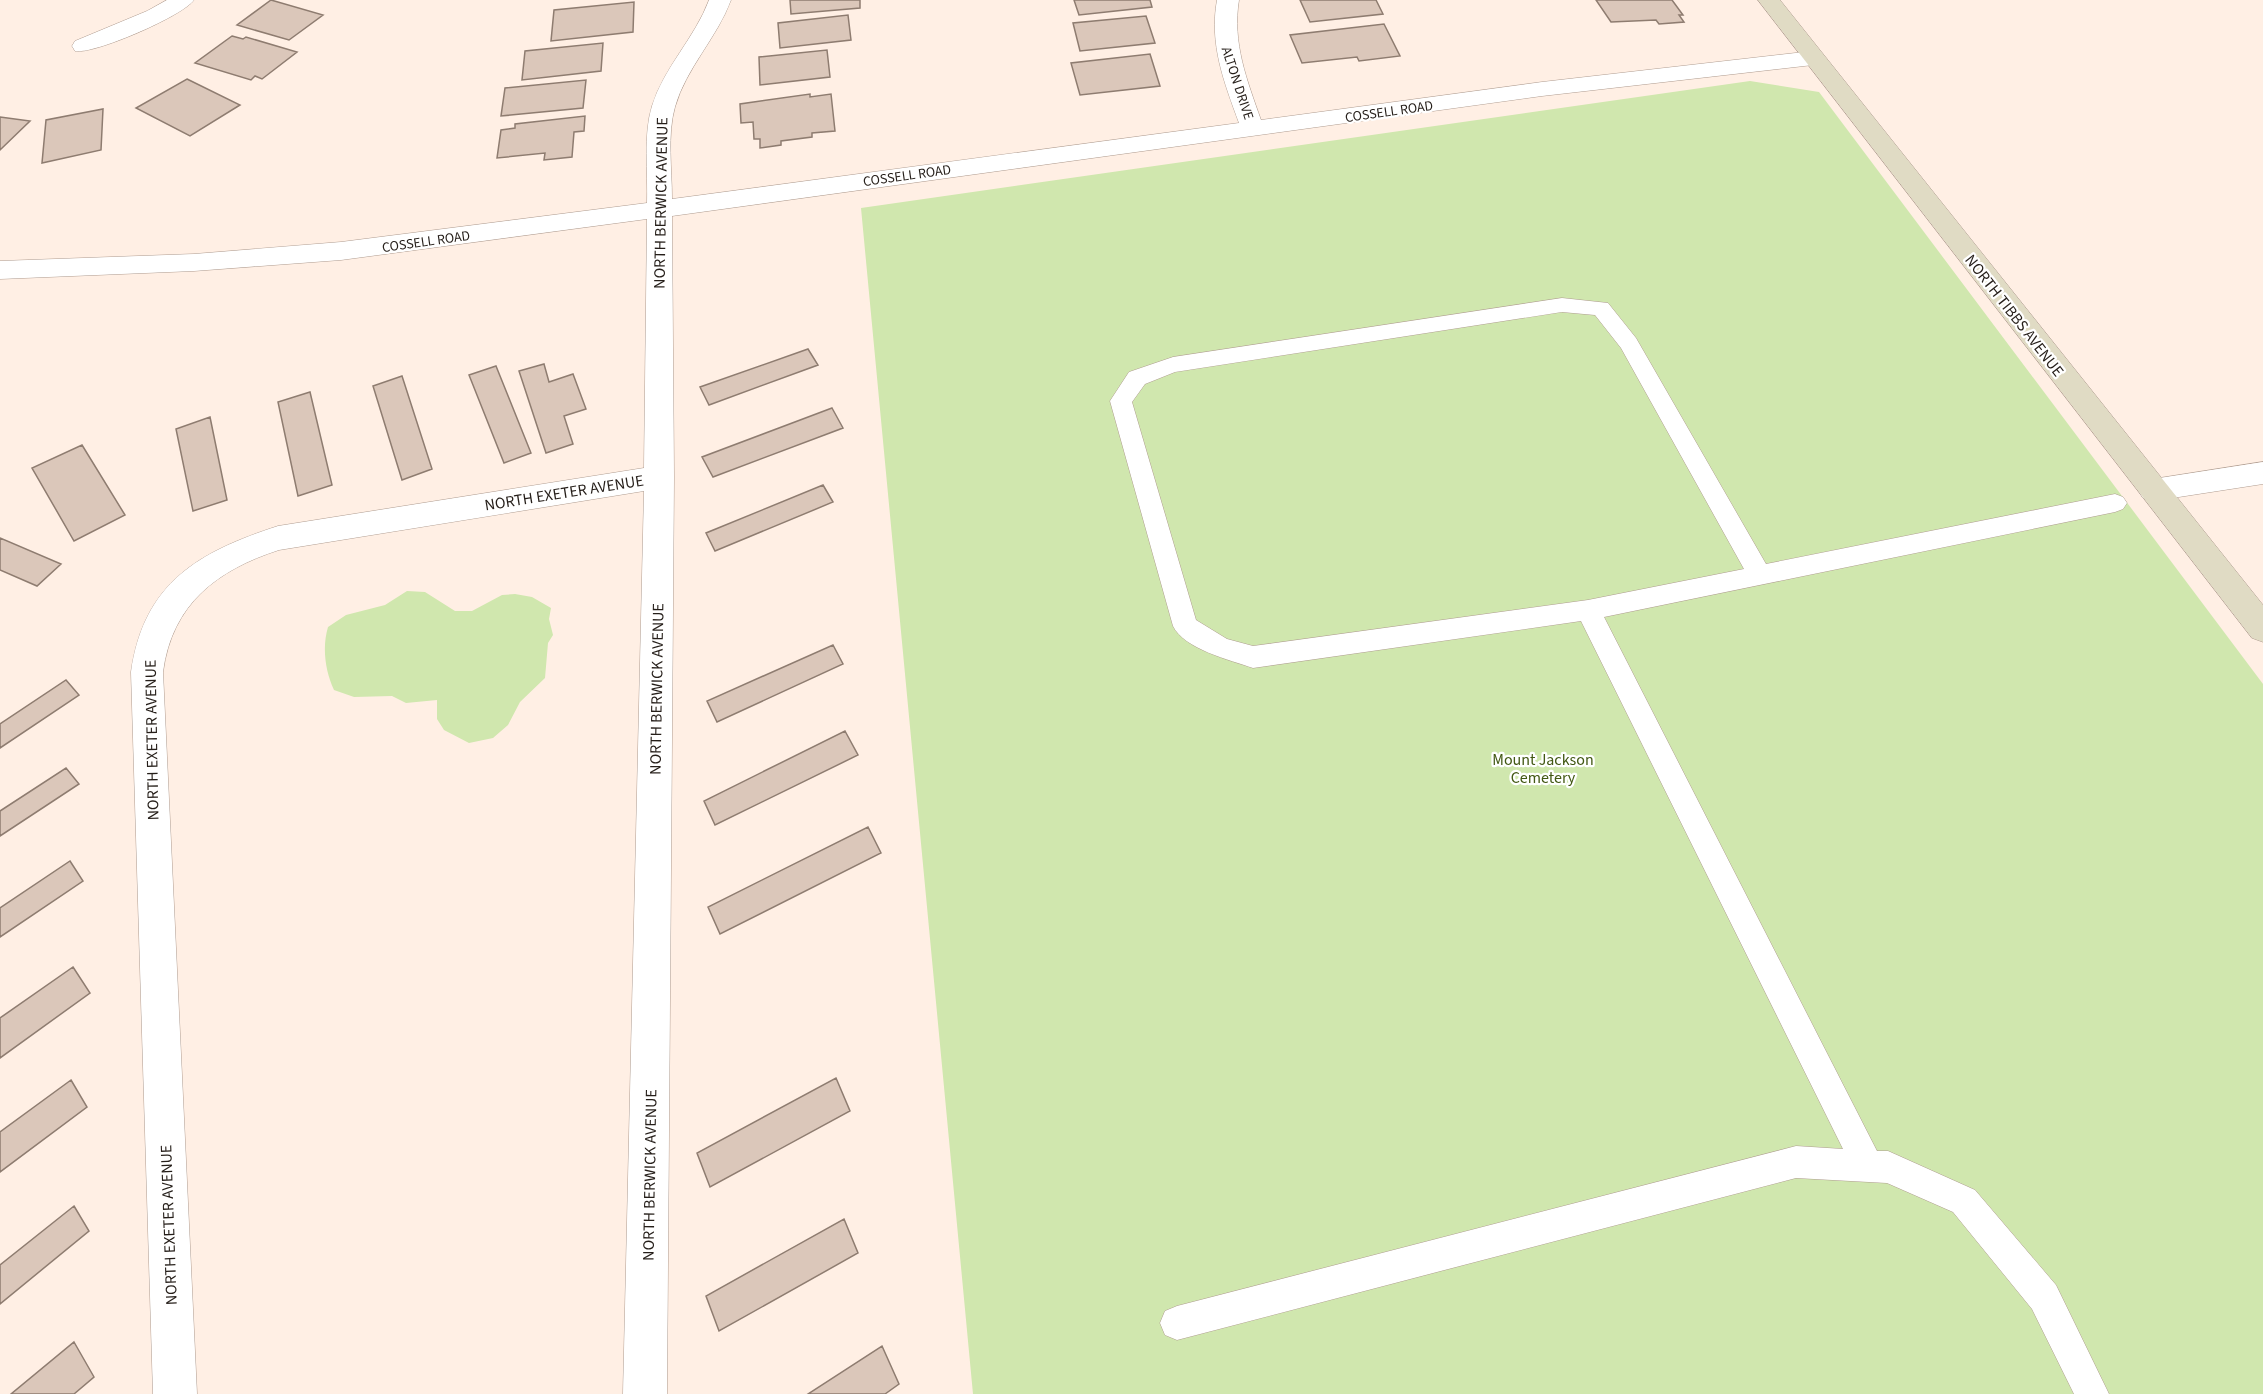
<svg xmlns="http://www.w3.org/2000/svg" width="2263" height="1394" font-family="'Source Sans 3',sans-serif">
<style>
.green{fill:#d0e7ae}
.building{fill:#dbc7ba;stroke:#8e7c70;stroke-width:1.5}
.lines{fill:none;stroke-linecap:round;stroke-linejoin:round}
.lane-casing{stroke:#af9c90;stroke-width:1}
.street-casing{stroke:#af9c90;stroke-width:1}
.secondary-casing{stroke:#af9c90;stroke-width:1}
.lane{fill:#fff;fill-rule:evenodd}
.street{fill:#fff;fill-rule:evenodd}
.secondary{fill:#e0dbc4;fill-rule:evenodd}
.labels{text-anchor:middle;stroke-width:4.5;stroke-linejoin:round;paint-order:stroke}
.far-street-label{font-size:14px;fill:#251e19;stroke:#fff}
.street-label{font-size:16px;fill:#251e19;stroke:#fff}
.park-label{font-size:16px;fill:#425813;stroke:#fff}
</style>
<rect width="100%" height="100%" fill="#ffefe4"/>
<path class="green" d="M1750 81 1819 92 2263 684V1394H973L861 208Z
M407 591 425 592 455 611H472L502 595 515 594 532 597 551 608 549 619 553 635 548 643 545 678 520 702 508 725 493 738 469 743 444 730 437 719V700L406 703 392 696 354 697 334 690C325 671 322 647 328 627L346 615 385 605Z"/>
<path class="building" d="M271 0 323 15 289 40 237 25Z
M790 0H860V8L791 14Z
M1074 0H1150L1152 7 1079 15Z
M1300 0H1376L1383 14 1310 22Z
M1596 0H1672L1683 15H1679L1684 22 1659 24 1656 20 1611 22Z
M634 2 633 32 551 41 554 10Z
M848 15 851 40 780 48 778 23Z
M1146 16 1155 43 1080 51 1073 23Z
M1384 24 1400 56 1359 61 1357 57 1302 63 1290 35Z
M232 36 243 39 246 37 297 52 262 79 255 76 251 80 195 63Z
M603 43 601 71 522 80 525 51Z
M827 50 830 77 760 85 759 57Z
M1150 54 1160 86 1080 95 1071 63Z
M187 79 240 105 190 136 136 108Z
M586 80 583 108 501 116 505 88Z
M810 94V97L831 94 835 131 812 133V137L781 141V145L760 148V139H754L753 122 741 123 740 104Z
M103 109 101 150 42 163 46 120Z
M585 116 584 131 574 132 572 157 544 160 545 153 497 158 501 130 515 128V124Z
M0 117 30 121 0 150Z
M808 349 818 365 709 405 700 387Z
M544 364 549 382 573 374 586 409 564 416 573 444 546 453 519 371Z
M496 366 531 453 504 463 469 375Z
M402 376 432 469 402 480 373 386Z
M310 392 332 485 298 496 278 402Z
M832 408 843 428 713 477 702 457Z
M210 417 227 500 193 511 176 429Z
M82 445 125 515 74 541 32 468Z
M823 485 833 502 715 551 706 533Z
M0 538 61 564 37 586 0 570Z
M833 645 843 664 717 722 707 701Z
M66 680 79 695 0 748V724Z
M845 731 858 755 715 825 704 801Z
M66 768 79 784 0 836V811Z
M868 827 881 853 720 934 708 907Z
M70 861 83 881 0 937V908Z
M73 967 90 993 0 1058V1018Z
M836 1078 850 1111 710 1187 697 1153Z
M71 1080 87 1107 0 1172V1132Z
M74 1206 89 1231 0 1304V1265Z
M844 1219 858 1253 719 1331 706 1296Z
M74 1342 94 1377 74 1394H11Z
M882 1346 899 1384 885 1394H808Z"/>
<g class="lines">
<defs>
<path id="lane" d="M1562 298 1608 303 1636 338 1766 564 2115 494 2123 497 2127 503 2123 509 2115 512 1604 617 1877 1151H1888L1975 1190 2056 1285 2109 1394H2074L2032 1309 1953 1212 1887 1183 1796 1178 1177 1340 1165 1335 1160 1323 1165 1311 1177 1306 1796 1146 1843 1149 1581 621 1253 668C1230 660 1184 649 1173 626L1110 401 1129 372 1173 357ZM1562 312 1595 315 1621 348 1744 569 1588 600 1253 646 1227 639 1196 620 1132 402 1145 384 1175 372Z"/>
<path id="street" d="M167 0H194C183 16 93 55 75 51L72 46 75 41 147 11Z
M709 0H731C717 38 686 68 675 107 667 135 672 169 672 199L1239 123C1224 82 1209 44 1217 0H1239C1232 43 1247 80 1261 120L1542 82 1813 51 1821 53 1824 58 1821 63 1813 65 1542 96 672 216 674 477 667 1394H623L644 491 279 550C217 570 172 604 163 672L197 1394H153L131 672C144 582 199 552 278 526L644 468 647 219 341 260 194 271 0 279V261L194 254 341 242 647 203C648 172 643 135 652 106 664 67 695 38 709 0Z
M2263 462V484L2153 501 2143 498 2138 490 2143 482 2153 479Z"/>
<path id="secondary" d="M1758 0H1780L2263 605V642L2252 638Z"/>
</defs>
<use href="#lane" class="lane-casing"/>
<use href="#street" class="street-casing"/>
<use href="#secondary" class="secondary-casing"/>
<use href="#lane" class="lane"/>
<use href="#street" class="street"/>
<use href="#secondary" class="secondary"/>
</g>
<g class="labels">
<g class="far-street-label">
<text transform="translate(1238 83) rotate(72)" y="5">ALTON DRIVE</text>
<text transform="translate(1389 111) rotate(-8)" y="5">COSSELL ROAD</text>
<text transform="translate(907 175) rotate(-8)" y="5">COSSELL ROAD</text>
<text transform="translate(426 241) rotate(-8)" y="5">COSSELL ROAD</text>
</g>
<g class="street-label">
<text transform="translate(660 203) rotate(-89)" y="6">NORTH BERWICK AVENUE</text>
<text transform="translate(2015 315) rotate(52)" y="6">NORTH TIBBS AVENUE</text>
<text transform="translate(564 492) rotate(-9)" y="6">NORTH EXETER AVENUE</text>
<text transform="translate(656 689) rotate(-89)" y="6">NORTH BERWICK AVENUE</text>
<text transform="translate(151 740) rotate(-91)" y="6">NORTH EXETER AVENUE</text>
<text transform="translate(649 1175) rotate(-89)" y="6">NORTH BERWICK AVENUE</text>
<text transform="translate(168 1225) rotate(-92)" y="6">NORTH EXETER AVENUE</text>
</g>
<g class="park-label">
<text x="1543" y="765">Mount Jackson<tspan x="1543" dy="18">Cemetery</tspan></text>
</g>
</g>
</svg>
